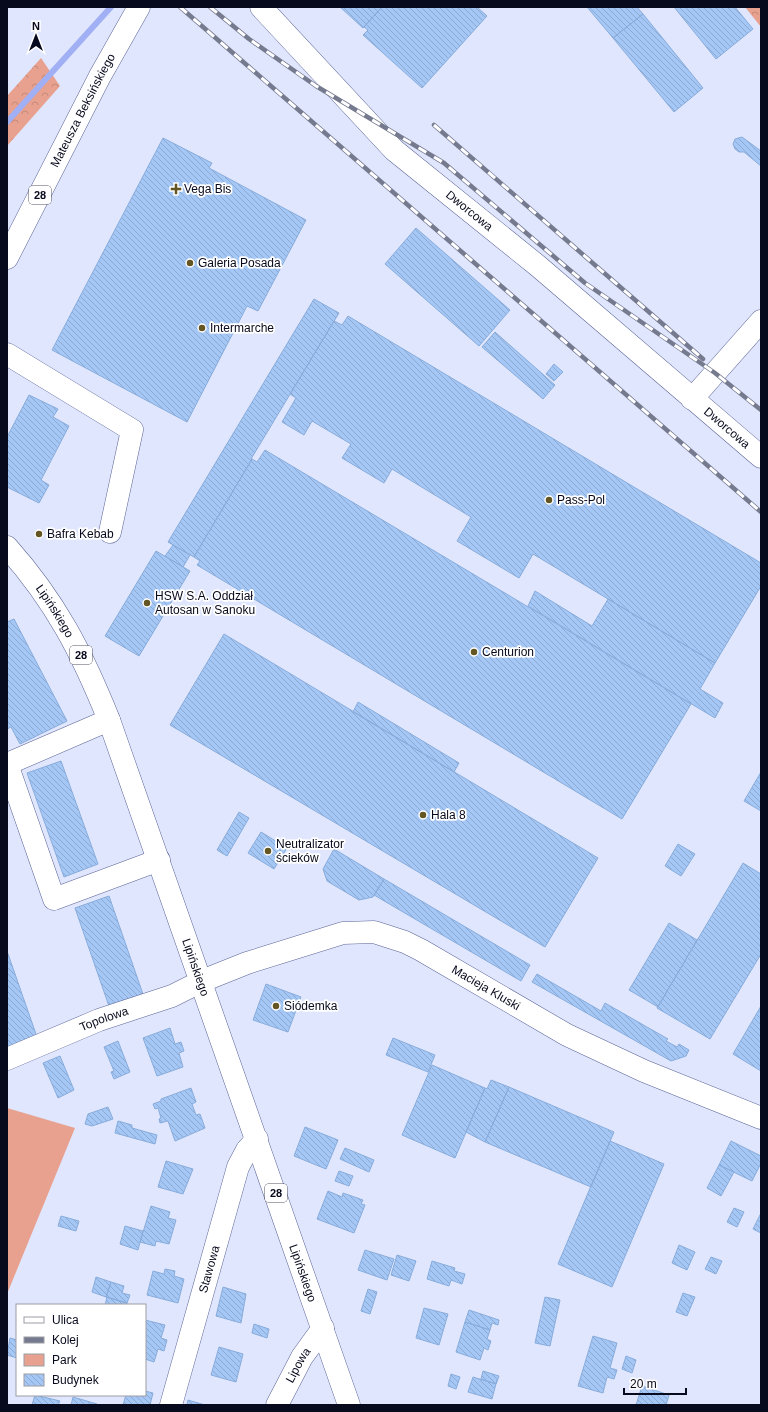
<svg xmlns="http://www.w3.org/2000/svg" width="768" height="1412" font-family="Arial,sans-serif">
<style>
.forest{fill:url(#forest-crowns)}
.park{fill:#e8a18e}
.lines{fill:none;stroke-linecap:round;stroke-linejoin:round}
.stream{stroke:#a1aff4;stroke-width:6}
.building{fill:url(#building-back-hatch);stroke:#88acdc}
.minor-casing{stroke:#5b6497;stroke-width:23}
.primary-casing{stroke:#5b6497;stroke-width:23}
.minor{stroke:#fff;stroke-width:22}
.primary{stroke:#fff;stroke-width:22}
.rail-casing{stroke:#767a8f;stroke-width:4.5}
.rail{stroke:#fff;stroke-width:3;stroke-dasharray:9;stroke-linecap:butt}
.poi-dot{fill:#635623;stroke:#fff;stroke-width:1.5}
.labels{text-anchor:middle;stroke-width:3.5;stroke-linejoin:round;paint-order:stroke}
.shield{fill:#fff;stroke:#515360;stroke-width:1}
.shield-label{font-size:11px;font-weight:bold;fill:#07091c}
.street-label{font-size:12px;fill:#07091c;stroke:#fff}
.poi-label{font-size:12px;fill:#07091c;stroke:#fff;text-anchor:start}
</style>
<defs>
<pattern id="forest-crowns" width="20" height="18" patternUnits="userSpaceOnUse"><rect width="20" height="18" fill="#e8a18e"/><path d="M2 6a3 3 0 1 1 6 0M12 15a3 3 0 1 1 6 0" fill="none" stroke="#c6897a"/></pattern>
<pattern id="building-back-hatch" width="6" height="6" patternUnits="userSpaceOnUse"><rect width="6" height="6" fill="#a4c7f5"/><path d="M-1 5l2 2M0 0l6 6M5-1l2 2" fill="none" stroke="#8caad1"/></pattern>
</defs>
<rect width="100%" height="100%" fill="#e0e6fd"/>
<path class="forest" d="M745 7H761V27Z
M41 58 60 86 7 146V96Z"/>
<path class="park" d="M7 1108 75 1128 7 1294Z"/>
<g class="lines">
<path class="stream" d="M7 122 111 7"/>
</g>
<path class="building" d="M340 7H382L363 28Z
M382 7H477L487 16 422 88 363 35 368 30 364 27Z
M587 7H637L643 14 613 38Z
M674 7H735L753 29 716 59Z
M643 14 703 88 674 112 613 38Z
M742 137 761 151V166L744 152H739L735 149 733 144 735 139Z
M163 138 212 163 209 168 306 220 258 311 247 306 187 422 52 350Z
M416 228 510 310 479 346 385 264Z
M314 299 339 313 251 459H252L194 557 168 542Z
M348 316 761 563V586L715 663 533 554 519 578 457 541 471 517 392 469 384 483 342 458 351 444 312 421 304 435 282 422 296 398 290 394 334 321 342 325Z
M495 332 555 385 543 399 482 347Z
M554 364 563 372 554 381 546 374Z
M29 395 58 409 53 417 69 426 41 480 49 485 39 503 7 487V437Z
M265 450 691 704 622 819 197 565 200 561 194 557 252 459 257 462Z
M173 545 190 555 183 567 165 556Z
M156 551 190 571 139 656 105 636Z
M535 591 592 626 608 599 715 663 700 689 723 703 715 718 528 606Z
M14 619 67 721 20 744 11 727 7 729V622Z
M224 634 598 858 545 947 170 725Z
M358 702 459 763 454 772 353 712Z
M61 761 98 864 64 877 27 773Z
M761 772V811L744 801Z
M239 812 249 818 227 856 217 850Z
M261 832 287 848 274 869 248 853Z
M678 844 695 854 681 876 665 866Z
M334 849 384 879 373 897 359 900 327 881 323 869Z
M743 863 761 874V954L710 1039 657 1008Z
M384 879 530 965 521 981 374 895Z
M109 896 145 1000 111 1012 75 908Z
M669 923 697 940 658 1007 629 990Z
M7 951 37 1037 7 1047Z
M537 974 601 1011 605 1003 668 1039 666 1041 677 1047 679 1044 689 1050 686 1056 671 1061 532 982Z
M266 984 301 997 288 1032 253 1020Z
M761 1006V1071L733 1054Z
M170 1028 175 1044 181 1042 184 1051 179 1053 183 1067 157 1076 143 1038Z
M393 1038 435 1055 428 1072 386 1055Z
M118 1041 130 1072 114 1079 111 1072 114 1071 104 1047Z
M60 1056 74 1090 58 1098 43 1063Z
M432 1065 485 1088 455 1158 402 1135Z
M491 1080 509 1087 485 1142 466 1132 485 1088 487 1089Z
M509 1087 614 1132 591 1187 485 1142Z
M191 1088 196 1102 192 1104 196 1115 200 1114 205 1128 175 1141 168 1121 160 1123 159 1119 161 1118 158 1108 155 1109 153 1104 161 1101V1099Z
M108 1107 113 1119 92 1126 85 1124 88 1114Z
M118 1121 132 1125V1128L157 1135 155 1144 115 1133Z
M305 1127 338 1140 326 1169 294 1156Z
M610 1141 664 1164 612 1287 558 1264Z
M731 1141 761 1156V1163L752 1181 719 1165Z
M345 1148 374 1160 369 1172 340 1159Z
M166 1161 193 1169 183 1194 158 1187Z
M719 1165 734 1172 721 1196 707 1188Z
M339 1171 353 1176 349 1186 335 1181Z
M328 1191 342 1197 343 1193 363 1200 361 1204 365 1205 354 1233 317 1219Z
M151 1206 170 1212 168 1218 176 1220 169 1244 156 1241 155 1246 140 1242Z
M734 1208 744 1212 737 1227 727 1222Z
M761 1213V1233L753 1229Z
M61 1216 79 1221 76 1231 58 1226Z
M125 1226 143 1231 138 1250 120 1244Z
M679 1245 695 1252 687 1270 672 1263Z
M365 1250 394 1259 387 1280 358 1270Z
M397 1255 416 1261 409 1281 391 1275Z
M711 1257 722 1261 716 1274 705 1269Z
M432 1261 455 1268 454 1271 465 1274 462 1284 451 1280 449 1286 427 1279Z
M165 1269 175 1271 174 1276 184 1279 178 1303 147 1295 153 1271 164 1274Z
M96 1277 111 1282 106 1297 92 1292Z
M111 1282 124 1286 122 1293 130 1295 127 1303 106 1297Z
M223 1287 246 1294 241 1323 216 1316Z
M368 1289 377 1292 370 1314 361 1311Z
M683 1293 695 1297 687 1316 676 1312Z
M107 1297 127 1303V1305H105Z
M545 1297 560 1300 550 1346 535 1343Z
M424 1308 448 1314 439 1345 416 1338Z
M469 1310 499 1320 498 1325 492 1323 490 1330 465 1322Z
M145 1320 165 1325 161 1338 167 1340 164 1351 158 1349 154 1362 145 1359Z
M465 1322 490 1330 487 1339 491 1341 488 1350 484 1348 480 1360 456 1352Z
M254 1324 269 1329 267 1338 252 1333Z
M593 1336 617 1343 610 1368 617 1370 614 1379 607 1377 603 1393 578 1386Z
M10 1338 17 1340V1358L7 1355Z
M219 1347 243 1354 236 1382 211 1375Z
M626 1356 636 1360 632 1373 622 1369Z
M483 1371 499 1376 496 1384 481 1379Z
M451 1374 460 1377 456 1389 448 1386Z
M473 1377 496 1384 497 1380 492 1399 468 1392Z
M642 1386 669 1395 666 1405H636Z
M145 1391 153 1393 150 1405H123L126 1395H145Z
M35 1395 60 1401 58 1405H32Z
M73 1397 97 1404V1405H71Z
M188 1400 205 1405H187Z"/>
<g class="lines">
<defs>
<g id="minor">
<path id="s1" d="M261 7 394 150 538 266 761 457"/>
<path d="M7 354 132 430 110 532"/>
<path d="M692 399 761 321"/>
<path d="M7 764 54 899 159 860"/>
<path d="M7 764 109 720"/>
<path id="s2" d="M7 1059 99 1020 172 996 202 981 247 963 343 933 374 932 405 942 421 950 567 1035 644 1071 761 1118"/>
<path id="s3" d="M171 1405 238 1167 247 1150 257 1139"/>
<path id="s4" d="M277 1405 302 1357 323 1328"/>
</g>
<g id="primary">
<path id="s5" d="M7 258 100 76 139 7"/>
<path id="s6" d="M7 547C56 602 82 653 109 720L349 1405"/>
</g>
</defs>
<use href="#minor" class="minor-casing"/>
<use href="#primary" class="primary-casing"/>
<use href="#minor" class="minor"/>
<use href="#primary" class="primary"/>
<defs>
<path id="rail" d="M180 7 761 512
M210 7 249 39 316 86 444 163 585 283 715 373 761 410
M434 125 703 359"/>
</defs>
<use href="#rail" class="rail-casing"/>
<use href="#rail" class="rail"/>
</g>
<g class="poi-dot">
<path d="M174 183h4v4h4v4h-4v4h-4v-4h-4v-4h4z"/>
<circle cx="190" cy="263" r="4"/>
<circle cx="202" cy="328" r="4"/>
<circle cx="549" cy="500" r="4"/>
<circle cx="39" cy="534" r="4"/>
<circle cx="147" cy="603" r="4"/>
<circle cx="474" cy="652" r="4"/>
<circle cx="423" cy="815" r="4"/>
<circle cx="268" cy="851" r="4"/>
<circle cx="276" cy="1006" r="4"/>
</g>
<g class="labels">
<g class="shield">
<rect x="29" y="186" width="22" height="18" rx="3"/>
<rect x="70" y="646" width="22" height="18" rx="3"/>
<rect x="265" y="1184" width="22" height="18" rx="3"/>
</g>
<g class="shield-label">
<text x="40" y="199">28</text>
<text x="81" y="659">28</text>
<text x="276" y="1197">28</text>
</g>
<g class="street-label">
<text dy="4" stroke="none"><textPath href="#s5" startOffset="166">Mateusza Beksińskiego</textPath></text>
<text dy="4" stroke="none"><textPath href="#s1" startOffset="292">Dworcowa</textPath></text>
<text dy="4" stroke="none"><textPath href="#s1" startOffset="629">Dworcowa</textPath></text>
<text dy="4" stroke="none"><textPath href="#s6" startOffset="80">Lipińskiego</textPath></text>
<text dy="4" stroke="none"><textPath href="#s6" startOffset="464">Lipińskiego</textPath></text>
<text dy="4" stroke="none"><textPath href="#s2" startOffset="516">Macieja Kluski</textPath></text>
<text dy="4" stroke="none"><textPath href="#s2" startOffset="105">Topolowa</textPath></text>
<text dy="4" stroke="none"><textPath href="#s3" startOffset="141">Stawowa</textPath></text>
<text dy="4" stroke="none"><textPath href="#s6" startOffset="788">Lipińskiego</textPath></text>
<text dy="4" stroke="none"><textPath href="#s4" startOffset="45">Lipowa</textPath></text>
</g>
<g class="poi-label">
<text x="184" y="193">Vega Bis</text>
<text x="198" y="267">Galeria Posada</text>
<text x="210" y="332">Intermarche</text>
<text x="557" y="504">Pass-Pol</text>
<text x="47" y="538">Bafra Kebab</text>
<text x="155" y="600">HSW S.A. Oddział<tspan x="155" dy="14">Autosan w Sanoku</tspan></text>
<text x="482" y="656">Centurion</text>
<text x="431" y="819">Hala 8</text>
<text x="276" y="848">Neutralizator<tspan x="276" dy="14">ścieków</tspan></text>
<text x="284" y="1010">Siódemka</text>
</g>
</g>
<rect width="768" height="1412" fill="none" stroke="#07091c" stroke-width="16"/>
<rect x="16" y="1304" width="130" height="92" fill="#ffffff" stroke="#9c9da4"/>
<rect x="24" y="1317" width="20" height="6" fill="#ffffff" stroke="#9c9da4"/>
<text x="52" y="1324" font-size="12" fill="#07091c">Ulica</text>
<rect x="24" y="1337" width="20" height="6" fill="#767a8f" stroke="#9c9da4"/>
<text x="52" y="1344" font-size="12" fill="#07091c">Kolej</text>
<rect x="24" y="1354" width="20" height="12" fill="#e8a18e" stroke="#9c9da4"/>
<text x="52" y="1364" font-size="12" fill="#07091c">Park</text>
<rect x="24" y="1374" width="20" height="12" fill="url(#building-back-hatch)" stroke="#9c9da4"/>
<text x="52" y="1384" font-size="12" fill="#07091c">Budynek</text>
<g transform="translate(36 36)" stroke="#ffffff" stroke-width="3" paint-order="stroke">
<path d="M0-3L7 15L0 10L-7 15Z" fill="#07091c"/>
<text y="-6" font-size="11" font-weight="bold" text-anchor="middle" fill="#07091c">N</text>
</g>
<path d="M624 1388v6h62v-6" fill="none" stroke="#07091c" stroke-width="2"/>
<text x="630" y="1388" font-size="12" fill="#07091c" stroke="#ffffff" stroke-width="3" paint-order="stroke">20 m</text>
</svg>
